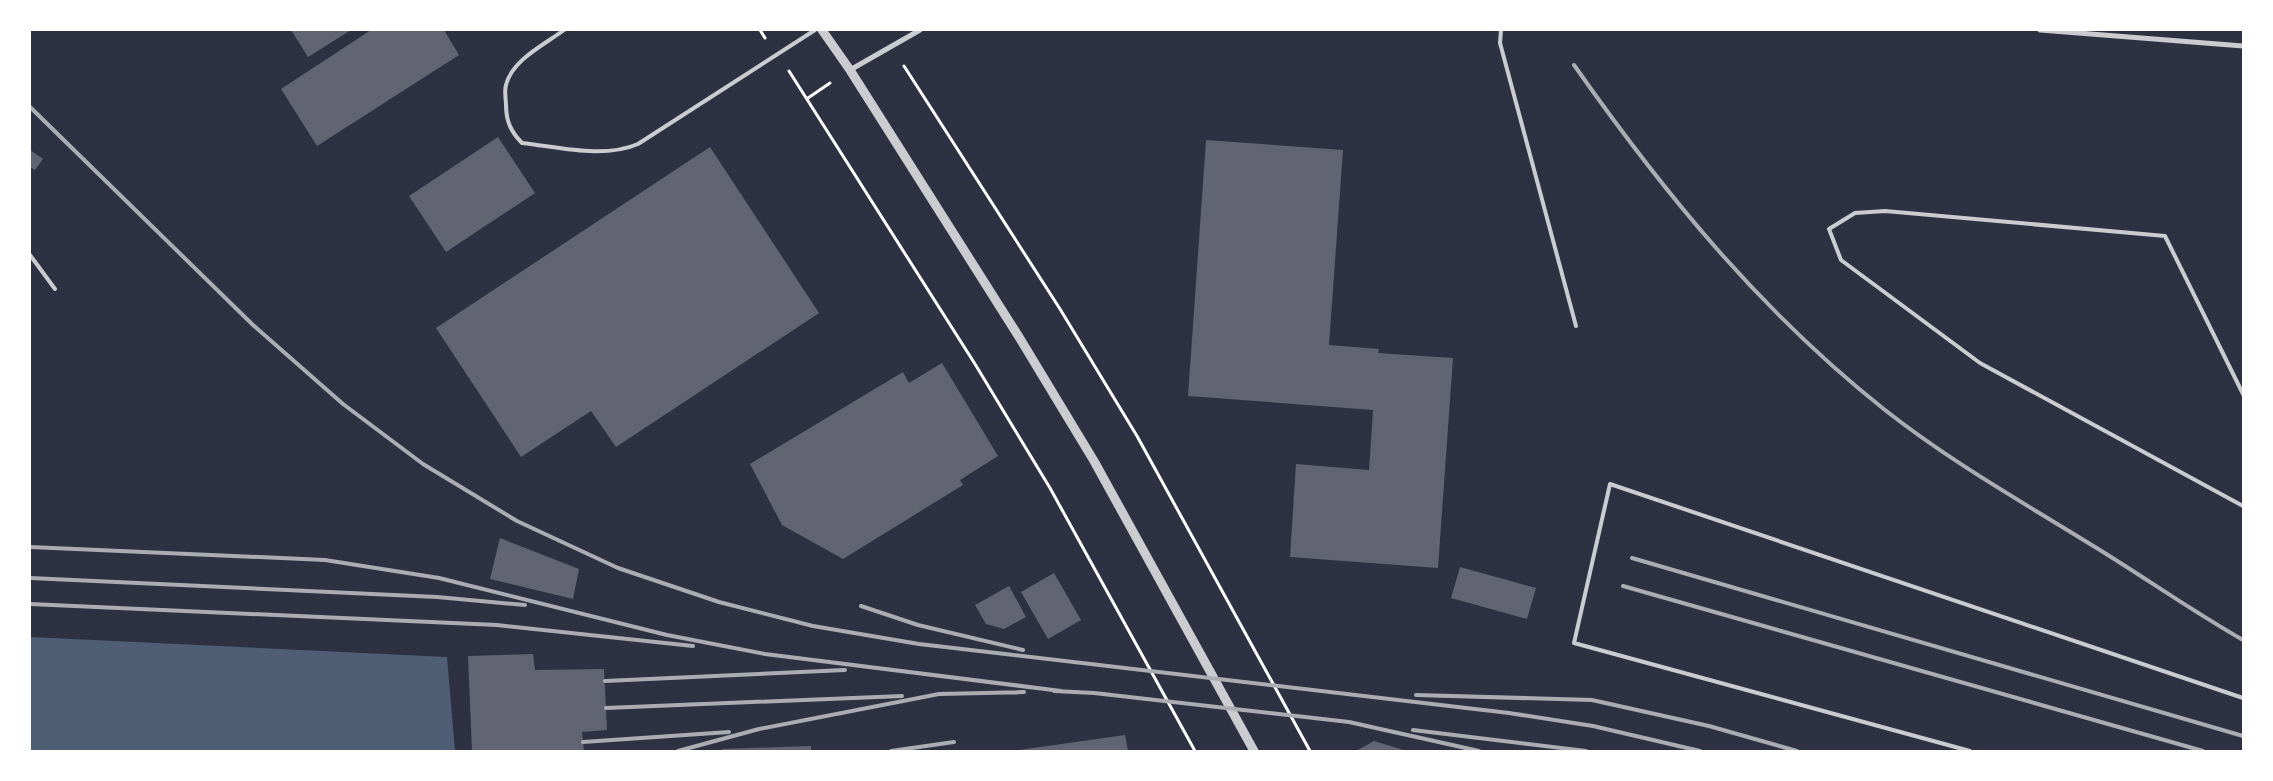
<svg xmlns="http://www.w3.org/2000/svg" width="2273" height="781" font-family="Lato,sans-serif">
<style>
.water{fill:#4f5d75}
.building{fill:#626471}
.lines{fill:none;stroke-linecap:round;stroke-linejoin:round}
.path{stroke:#fff;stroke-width:3}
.service{stroke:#caccd0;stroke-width:4}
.minor{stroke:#caccd0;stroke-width:5}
.tertiary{stroke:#caccd0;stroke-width:9}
.rail{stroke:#abadb3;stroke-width:4}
</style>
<rect width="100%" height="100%" fill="#2d3142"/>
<path class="water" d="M30 637 447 657 455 751H30Z"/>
<path class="building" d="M291 30H351L308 57Z
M371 30H444L459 55 317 146 281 89Z
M498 137 535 193 446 252 409 196Z
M1206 140 1343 150 1329 345 1379 349 1378 353 1453 358 1438 568 1290 557 1296 464 1369 470 1373 410 1188 396Z
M710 147 819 313 616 447 591 411 521 457 436 328Z
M30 150 43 159 35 170 30 167Z
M942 363 998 456 960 480 963 485 843 559 782 525 750 464 903 372 909 383Z
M500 538 579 569 573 599 490 579Z
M1460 567 1536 588 1527 619 1451 598Z
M1054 573 1081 620 1048 639 1021 592Z
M1009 586 1026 617 1004 629 986 624 975 605Z
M533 654 535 670 604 669 607 730 582 732 584 751H472L468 656Z
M1125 735 1128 751H1019V750Z
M1374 741 1407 751H1356Z
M811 746V751H722V749Z"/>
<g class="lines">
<path class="path" d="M760 30 765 38
M904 66 1060 309 1137 436 1310 751
M789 71 975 364 1050 488 1195 751
M808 98 830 83"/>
<path class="service" d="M564 30C544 45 512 60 506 85 504 91 506 99 506 105 506 121 511 132 522 143 559 147 603 159 638 144L815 30
M1501 30 1500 43 1576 326
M30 255 55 289
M2243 394 2165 236 1885 211 1855 213 1829 229 1841 260 1980 363 2243 506
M1970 751 1574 643 1610 484 2243 698"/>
<path class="minor" d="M2040 30 2243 46
M850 70 920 30"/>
<path class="tertiary" d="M822 30 850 70 1019 337 1094 461 1254 751"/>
<path class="rail" d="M1574 65C1664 193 1761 312 1885 410 1951 462 2024 503 2095 547 2144 577 2192 611 2243 640
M30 107 253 325 343 404 423 464 517 521 618 568 719 602 813 626 919 644 1509 713 1593 726 1700 751
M30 547 325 560 439 578 667 635 765 654 1061 691
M1632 558 2243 736
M30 578 437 597 525 605
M1623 586 2203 751
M30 604 497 625 693 646
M861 606 918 625 1023 650
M605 681 845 670
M1054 691 1094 693 1349 722 1479 751
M1416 695 1592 700 1709 726 1797 751
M606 708 902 696
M1413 730 1586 751
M583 742 729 732
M678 751 759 729 939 694 1024 692
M891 751 954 742"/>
</g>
<rect width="2273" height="781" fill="none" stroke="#ffffff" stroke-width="62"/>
</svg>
